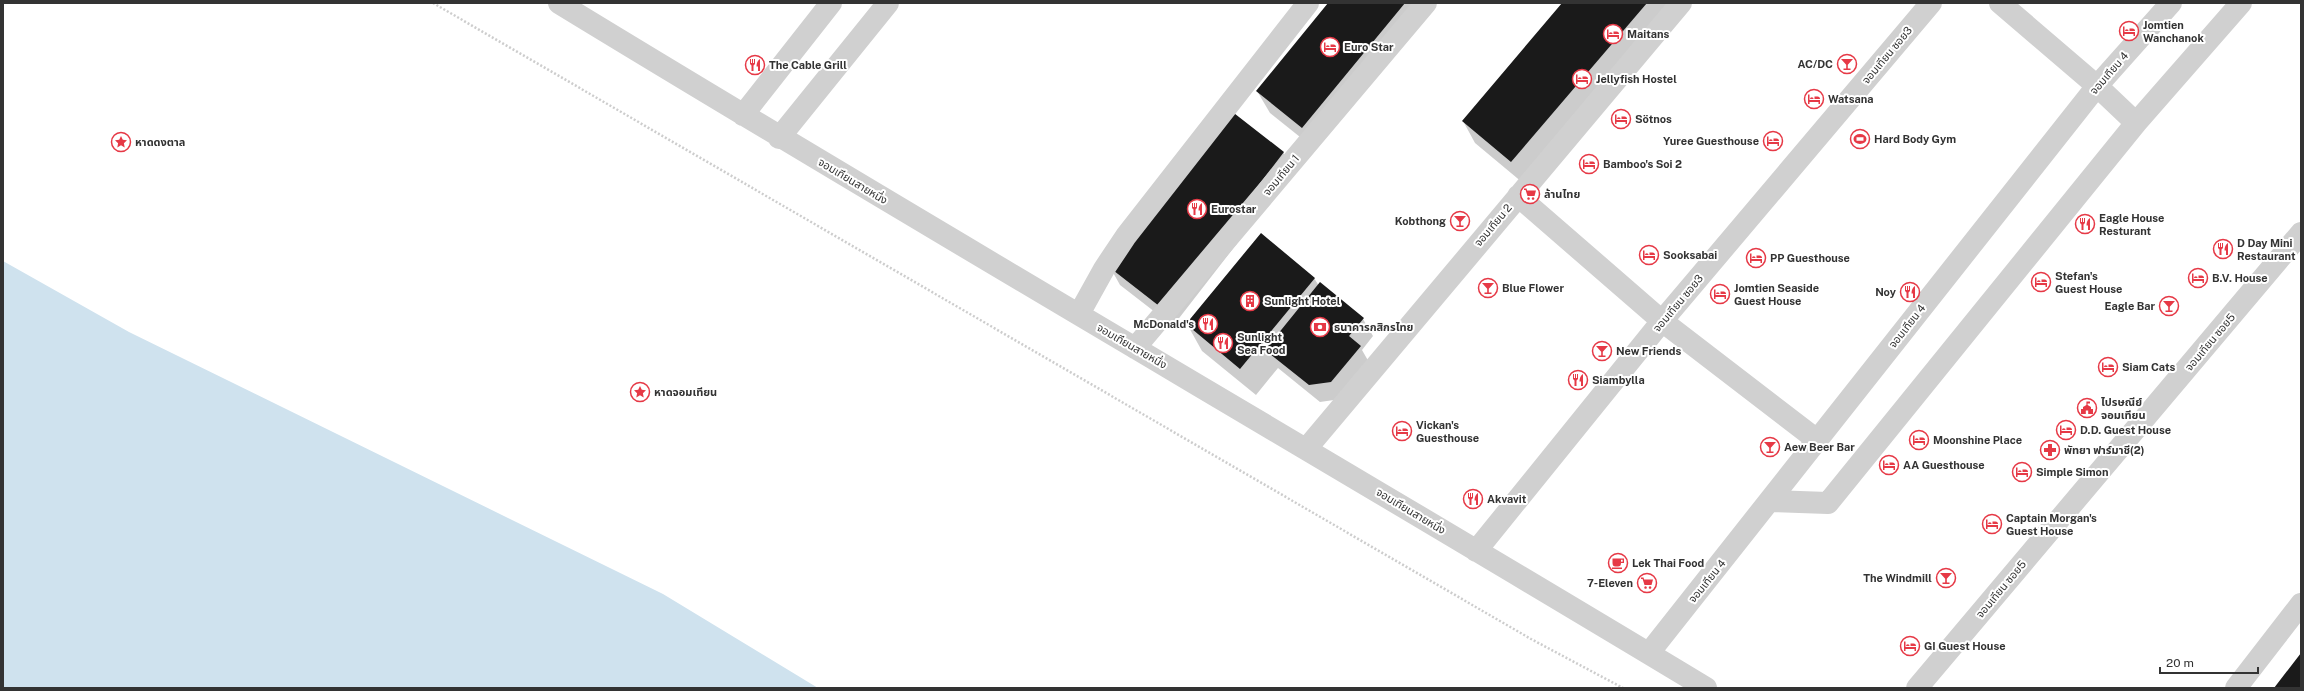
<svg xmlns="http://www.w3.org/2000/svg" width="2304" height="691" font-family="'Public Sans','Noto Sans Thai',sans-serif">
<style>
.water{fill:#cfe2ee}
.shadow{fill:#0003}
.building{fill:#1a1a1a}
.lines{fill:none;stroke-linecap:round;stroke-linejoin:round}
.path{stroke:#cdcdcd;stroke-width:2.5;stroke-dasharray:2 2;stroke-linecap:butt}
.minor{stroke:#d0d0d0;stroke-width:22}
.labels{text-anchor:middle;stroke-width:4;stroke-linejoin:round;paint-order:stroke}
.poi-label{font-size:11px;font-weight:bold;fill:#333;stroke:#fff;text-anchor:start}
.street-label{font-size:11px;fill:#333;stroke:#fff}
</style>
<rect width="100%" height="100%" fill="#fff"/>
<path class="water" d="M3 261 129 332 663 594 818 688H3Z"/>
<path class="shadow" d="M1329 3H1435L1315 149 1270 113 1257 91Z
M1563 3H1677L1523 183 1475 143 1463 121Z
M1283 152 1294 170 1173 326 1120 285 1110 267Z
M1314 278 1319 286 1363 319 1373 336 1362 350 1370 364 1341 399 1320 402 1278 368 1256 395 1202 351 1187 324Z"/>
<path class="building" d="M1328 3H1405L1302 128 1256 91Z
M1562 3H1647L1511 162 1462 121Z
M1230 110 1284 152 1163 309 1109 267Z
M1261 233 1315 278 1240 369 1186 324Z
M1320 282 1364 318 1349 336 1361 346 1331 382 1309 385 1265 350Z
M2301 653V688H2274Z"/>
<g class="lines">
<path class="path" d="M433 3 1531 639 1623 688"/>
<path class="minor" d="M559 3C939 235 1325 458 1706 688
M2000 3 2097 86 2136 123
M743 115 831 3
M779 138 888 3
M1518 196 1662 321 1817 440
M1079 314 1104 269 1126 236 1308 3
M1135 348 1426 3
M1307 448 1681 3
M1771 501 1828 503 2136 123 2241 3
M1476 551 1662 321 1931 3
M1649 653 2097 86 2171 3
M1917 688 2301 233
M2236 688 2301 604"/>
</g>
<defs>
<symbol id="hotel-ring" viewBox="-11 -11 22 22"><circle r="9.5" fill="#fff" stroke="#e63946" stroke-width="1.5"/><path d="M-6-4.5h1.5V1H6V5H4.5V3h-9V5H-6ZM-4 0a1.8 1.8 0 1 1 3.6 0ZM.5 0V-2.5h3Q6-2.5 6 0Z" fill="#e63946"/></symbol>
<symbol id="bar-ring" viewBox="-11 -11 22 22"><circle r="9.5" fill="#fff" stroke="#e63946" stroke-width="1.5"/><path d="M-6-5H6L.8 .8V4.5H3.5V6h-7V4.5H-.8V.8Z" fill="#e63946"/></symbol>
<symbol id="restaurant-ring" viewBox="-11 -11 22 22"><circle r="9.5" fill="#fff" stroke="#e63946" stroke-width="1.5"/><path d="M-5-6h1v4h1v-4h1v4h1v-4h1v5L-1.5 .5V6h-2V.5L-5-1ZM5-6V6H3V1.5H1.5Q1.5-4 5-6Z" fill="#e63946"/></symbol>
<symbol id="stadium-ring" viewBox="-11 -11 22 22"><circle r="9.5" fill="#fff" stroke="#e63946" stroke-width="1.5"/><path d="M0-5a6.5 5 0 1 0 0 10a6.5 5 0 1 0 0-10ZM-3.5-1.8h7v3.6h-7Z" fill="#e63946"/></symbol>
<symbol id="sight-ring" viewBox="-11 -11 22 22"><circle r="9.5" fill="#fff" stroke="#e63946" stroke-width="1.5"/><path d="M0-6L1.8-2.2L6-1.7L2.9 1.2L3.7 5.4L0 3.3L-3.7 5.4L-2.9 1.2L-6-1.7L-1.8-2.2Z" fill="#e63946"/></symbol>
<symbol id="supermarket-ring" viewBox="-11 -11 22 22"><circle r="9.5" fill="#fff" stroke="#e63946" stroke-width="1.5"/><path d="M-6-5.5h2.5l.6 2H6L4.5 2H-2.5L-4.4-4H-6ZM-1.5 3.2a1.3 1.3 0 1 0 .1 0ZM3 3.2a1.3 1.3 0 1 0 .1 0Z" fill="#e63946"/></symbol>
<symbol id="building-ring" viewBox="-11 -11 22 22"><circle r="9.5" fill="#fff" stroke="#e63946" stroke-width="1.5"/><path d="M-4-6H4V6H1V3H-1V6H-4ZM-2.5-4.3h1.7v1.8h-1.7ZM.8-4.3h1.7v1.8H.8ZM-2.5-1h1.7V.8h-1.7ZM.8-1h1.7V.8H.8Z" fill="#e63946"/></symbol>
<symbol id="bank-ring" viewBox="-11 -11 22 22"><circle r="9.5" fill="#fff" stroke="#e63946" stroke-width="1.5"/><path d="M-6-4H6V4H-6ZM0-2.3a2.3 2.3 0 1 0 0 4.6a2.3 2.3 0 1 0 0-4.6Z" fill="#e63946"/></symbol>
<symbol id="civic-ring" viewBox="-11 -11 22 22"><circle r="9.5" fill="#fff" stroke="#e63946" stroke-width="1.5"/><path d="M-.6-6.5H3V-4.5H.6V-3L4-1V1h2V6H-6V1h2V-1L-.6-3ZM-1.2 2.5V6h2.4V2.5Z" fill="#e63946"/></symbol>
<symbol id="pharmacy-ring" viewBox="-11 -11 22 22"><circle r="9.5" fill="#fff" stroke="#e63946" stroke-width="1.5"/><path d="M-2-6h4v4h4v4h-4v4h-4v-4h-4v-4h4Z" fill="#e63946"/></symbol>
<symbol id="cafe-ring" viewBox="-11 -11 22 22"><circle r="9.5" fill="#fff" stroke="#e63946" stroke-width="1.5"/><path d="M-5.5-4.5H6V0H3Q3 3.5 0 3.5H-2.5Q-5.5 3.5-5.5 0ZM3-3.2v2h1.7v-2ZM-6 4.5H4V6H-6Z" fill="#e63946"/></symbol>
</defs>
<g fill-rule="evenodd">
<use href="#hotel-ring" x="2118" y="20" width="22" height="22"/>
<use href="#hotel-ring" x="1602" y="23" width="22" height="22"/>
<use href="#hotel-ring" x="1319" y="36" width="22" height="22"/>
<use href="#bar-ring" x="1836" y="53" width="22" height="22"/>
<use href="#restaurant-ring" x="744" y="54" width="22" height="22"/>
<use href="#hotel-ring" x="1571" y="68" width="22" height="22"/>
<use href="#hotel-ring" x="1803" y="88" width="22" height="22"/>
<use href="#hotel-ring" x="1610" y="108" width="22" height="22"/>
<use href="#stadium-ring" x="1849" y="128" width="22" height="22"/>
<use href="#hotel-ring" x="1762" y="130" width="22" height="22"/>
<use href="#sight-ring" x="110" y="131" width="22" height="22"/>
<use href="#hotel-ring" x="1578" y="153" width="22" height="22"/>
<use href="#supermarket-ring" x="1519" y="183" width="22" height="22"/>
<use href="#restaurant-ring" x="1186" y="198" width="22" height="22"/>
<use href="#bar-ring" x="1449" y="210" width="22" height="22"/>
<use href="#restaurant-ring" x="2074" y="213" width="22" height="22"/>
<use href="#restaurant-ring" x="2212" y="238" width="22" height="22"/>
<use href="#hotel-ring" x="1638" y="244" width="22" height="22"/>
<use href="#hotel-ring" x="1745" y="247" width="22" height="22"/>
<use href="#hotel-ring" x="2187" y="267" width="22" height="22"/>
<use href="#hotel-ring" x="2030" y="271" width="22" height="22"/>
<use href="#bar-ring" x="1477" y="277" width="22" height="22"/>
<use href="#restaurant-ring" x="1899" y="281" width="22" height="22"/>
<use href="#hotel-ring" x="1709" y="283" width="22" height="22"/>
<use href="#building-ring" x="1239" y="290" width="22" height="22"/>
<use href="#bar-ring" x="2158" y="295" width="22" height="22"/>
<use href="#restaurant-ring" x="1197" y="313" width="22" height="22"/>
<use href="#bank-ring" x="1309" y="316" width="22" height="22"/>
<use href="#restaurant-ring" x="1212" y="332" width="22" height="22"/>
<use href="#bar-ring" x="1591" y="340" width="22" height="22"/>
<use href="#hotel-ring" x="2097" y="356" width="22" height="22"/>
<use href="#restaurant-ring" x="1567" y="369" width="22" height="22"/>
<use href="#sight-ring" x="629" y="381" width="22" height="22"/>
<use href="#civic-ring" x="2076" y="397" width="22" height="22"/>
<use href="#hotel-ring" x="2055" y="419" width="22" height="22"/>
<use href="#hotel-ring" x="1391" y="420" width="22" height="22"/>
<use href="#hotel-ring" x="1908" y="429" width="22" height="22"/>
<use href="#bar-ring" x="1759" y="436" width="22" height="22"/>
<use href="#pharmacy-ring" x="2039" y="439" width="22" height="22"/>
<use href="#hotel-ring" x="1878" y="454" width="22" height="22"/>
<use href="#hotel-ring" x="2011" y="461" width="22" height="22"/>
<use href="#restaurant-ring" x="1462" y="488" width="22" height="22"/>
<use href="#hotel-ring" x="1981" y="513" width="22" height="22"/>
<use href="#cafe-ring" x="1607" y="552" width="22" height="22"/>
<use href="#bar-ring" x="1935" y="567" width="22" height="22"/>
<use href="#supermarket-ring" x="1636" y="572" width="22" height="22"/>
<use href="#hotel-ring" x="1899" y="635" width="22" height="22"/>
</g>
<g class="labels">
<g class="poi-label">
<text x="2143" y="29">Jomtien<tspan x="2143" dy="13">Wanchanok</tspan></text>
<text x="1627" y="38">Maitans</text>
<text x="1344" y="51">Euro Star</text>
<text x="1833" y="68" text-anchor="end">AC/DC</text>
<text x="769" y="69">The Cable Grill</text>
<text x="1596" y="83">Jellyfish Hostel</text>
<text x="1828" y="103">Watsana</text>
<text x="1635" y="123">Sötnos</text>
<text x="1874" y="143">Hard Body Gym</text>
<text x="1759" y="145" text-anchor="end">Yuree Guesthouse</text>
<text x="135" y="146">หาดดงตาล</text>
<text x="1603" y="168">Bamboo's Soi 2</text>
<text x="1544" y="198">ล้านไทย</text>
<text x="1211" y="213">Eurostar</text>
<text x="2099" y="222">Eagle House<tspan x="2099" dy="13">Resturant</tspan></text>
<text x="1446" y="225" text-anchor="end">Kobthong</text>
<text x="2237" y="247">D Day Mini<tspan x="2237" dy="13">Restaurant</tspan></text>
<text x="1663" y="259">Sooksabai</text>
<text x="1770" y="262">PP Guesthouse</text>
<text x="2055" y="280">Stefan's<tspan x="2055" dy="13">Guest House</tspan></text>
<text x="2212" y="282">B.V. House</text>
<text x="1502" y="292">Blue Flower</text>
<text x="1734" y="292">Jomtien Seaside<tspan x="1734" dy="13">Guest House</tspan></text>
<text x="1896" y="296" text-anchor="end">Noy</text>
<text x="1264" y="305">Sunlight Hotel</text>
<text x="2155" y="310" text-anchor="end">Eagle Bar</text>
<text x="1194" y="328" text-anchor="end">McDonald's</text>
<text x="1334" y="331">ธนาคารกสิกรไทย</text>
<text x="1237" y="341">Sunlight<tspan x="1237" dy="13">Sea Food</tspan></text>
<text x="1616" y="355">New Friends</text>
<text x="2122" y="371">Siam Cats</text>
<text x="1592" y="384">Siambylla</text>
<text x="654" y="396">หาดจอมเทียน</text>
<text x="2101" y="406">ไปรษณีย์<tspan x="2101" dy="13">จอมเทียน</tspan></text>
<text x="1416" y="429">Vickan's<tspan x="1416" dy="13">Guesthouse</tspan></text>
<text x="2080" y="434">D.D. Guest House</text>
<text x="1933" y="444">Moonshine Place</text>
<text x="1784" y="451">Aew Beer Bar</text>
<text x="2064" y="454">พัทยา ฟาร์มาชี(2)</text>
<text x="1903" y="469">AA Guesthouse</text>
<text x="2036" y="476">Simple Simon</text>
<text x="1487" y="503">Akvavit</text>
<text x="2006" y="522">Captain Morgan's<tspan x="2006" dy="13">Guest House</tspan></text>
<text x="1632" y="567">Lek Thai Food</text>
<text x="1932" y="582" text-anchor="end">The Windmill</text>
<text x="1633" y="587" text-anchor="end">7-Eleven</text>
<text x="1924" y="650">GI Guest House</text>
</g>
<g class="street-label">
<text transform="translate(1887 55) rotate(-50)" y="4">จอมเทียน ซอย3</text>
<text transform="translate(2109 73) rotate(-49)" y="4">จอมเทียน 4</text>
<text transform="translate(1281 175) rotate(-50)" y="4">จอมเทียน 1</text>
<text transform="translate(853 181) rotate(31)" y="4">จอมเทียนสายหนึ่ง</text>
<text transform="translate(1493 225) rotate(-50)" y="4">จอมเทียน 2</text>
<text transform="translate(1678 303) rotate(-50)" y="4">จอมเทียน ซอย3</text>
<text transform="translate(1907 326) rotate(-52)" y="4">จอมเทียน 4</text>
<text transform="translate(2210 342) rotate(-50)" y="4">จอมเทียน ซอย5</text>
<text transform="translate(1132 346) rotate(30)" y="4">จอมเทียนสายหนึ่ง</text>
<text transform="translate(1411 511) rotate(31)" y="4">จอมเทียนสายหนึ่ง</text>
<text transform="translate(1707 581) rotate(-51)" y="4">จอมเทียน 4</text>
<text transform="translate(2001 589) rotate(-50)" y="4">จอมเทียน ซอย5</text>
</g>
</g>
<rect width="2304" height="691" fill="none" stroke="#333333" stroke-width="8"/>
<path d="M2160 667v6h98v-6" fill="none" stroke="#333333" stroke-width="2"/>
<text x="2166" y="667" font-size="12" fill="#333333" stroke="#ffffff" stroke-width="3" paint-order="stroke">20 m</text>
</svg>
